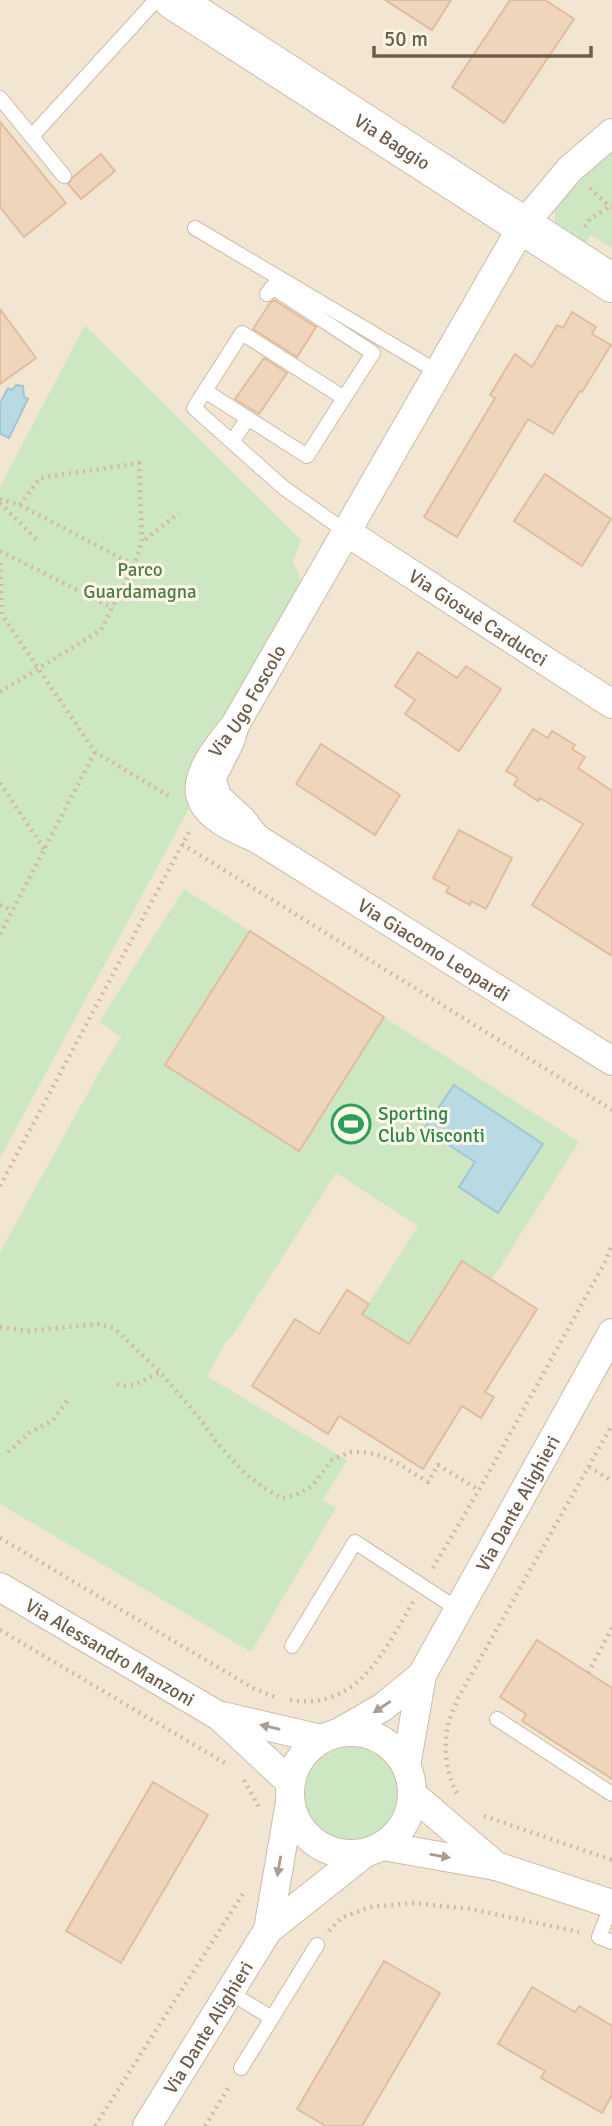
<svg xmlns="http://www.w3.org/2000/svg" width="612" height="2126" font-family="Signika,sans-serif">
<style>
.residential{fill:#f2e6d2}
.green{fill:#cee7c3}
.water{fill:#b9d9e3;stroke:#a0c7d4;stroke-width:2}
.building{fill:#efd5bc;stroke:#e0bd9e;stroke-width:2}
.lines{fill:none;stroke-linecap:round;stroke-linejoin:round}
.lane-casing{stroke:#cbbcaa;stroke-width:16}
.street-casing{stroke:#cbbcaa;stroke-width:30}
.secondary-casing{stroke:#cebda9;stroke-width:40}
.path{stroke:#d3b9a0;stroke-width:4.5;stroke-dasharray:2 5;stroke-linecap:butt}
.lane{stroke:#fff;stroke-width:14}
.street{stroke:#fff;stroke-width:28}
.secondary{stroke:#fff;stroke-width:38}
.oneway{fill:#aa9d93}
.labels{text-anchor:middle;stroke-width:6;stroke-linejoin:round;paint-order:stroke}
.street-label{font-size:19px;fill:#715c4b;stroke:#fef8e9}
.park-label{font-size:19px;fill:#517c46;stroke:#fef8e9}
.leisure-label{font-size:19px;fill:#27864d;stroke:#fef8e9;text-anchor:start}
</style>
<rect width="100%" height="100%" fill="#fbf4e3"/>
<path class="residential" d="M0 0H612V2126H0Z"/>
<path class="green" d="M612 152V248L591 235 584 245 561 230 555 221V210L566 187Z
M85 325 301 540 293 562 302 583 192 803 0 1158V487Z
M184 889 579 1142 491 1281 410 1344 362 1314 418 1226 336 1173 231 1338 227 1340 207 1376 347 1460 323 1500 336 1508 251 1652 0 1504V1252L101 1069 121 1037 99 1022Z
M305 1794a47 47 0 1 1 94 0a47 47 0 1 1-94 0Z"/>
<path class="water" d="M16 385 23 386 24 397 28 399 9 438 0 434V403L8 388 12 390Z
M454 1085 543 1144 498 1213 459 1187 475 1162 424 1129Z"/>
<path class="building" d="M385 0H451L432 30Z
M510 0H545L574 19 504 123 452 87Z
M0 122 66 203 24 237 0 207Z
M101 154 115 171 81 199 68 184 73 177Z
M274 300 316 327 297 357 253 329 270 303Z
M0 309 36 358 0 384Z
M572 312 596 327 592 334 611 345 582 392 580 391 553 434 528 419 457 537 424 517 495 398 490 395 515 354 532 367 557 325 563 328Z
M264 358 287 373 259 414 235 399Z
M545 474 611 519 582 566 514 521Z
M418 652 457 678 466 666 501 689 459 751 405 714 415 700 395 686Z
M533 729 548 738 552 731 575 745 572 749 585 757 578 768 612 791V956L532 905 583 824 540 798 538 801 514 785 518 778 506 771Z
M321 744 400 795 375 835 296 784Z
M459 830 512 858 486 909 471 901 470 905 446 892 449 887 433 878Z
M250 931 384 1017 299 1151 165 1065Z
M462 1261 537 1309 485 1392 494 1397 481 1418 462 1406 423 1469 339 1416 328 1434 252 1386 295 1319 319 1334 347 1290 369 1304 362 1314 409 1344Z
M537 1640 612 1688V1779L522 1721 526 1714 500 1697Z
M153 1782 208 1815 121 1963 66 1931Z
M384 1961 440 1993 362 2126H326L297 2109Z
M532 1987 575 2012 579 2006 612 2026V2095L602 2113 541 2078 545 2071 498 2044Z"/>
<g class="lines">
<defs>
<path id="lane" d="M0 98 64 176
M32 136 156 0
M195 228 438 372
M267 294 272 287 373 353 344 398
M205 391 307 456 344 398 242 333 194 408 284 488 345 531
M232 442 248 418
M292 1646 355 1542 459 1610
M497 1719 612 1794
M612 1904 599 1937 612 1942
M229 1992 272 2018
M241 2068 317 1945"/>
<g id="street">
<path id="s1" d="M345 531 612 704"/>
<path id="s2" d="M235 725 230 741 211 779 218 798 242 820 256 838C181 808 188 782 235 725L523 225 570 169 612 133"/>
<path id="s3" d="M256 838 612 1061"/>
<path id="s4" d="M0 1587 219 1716 290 1782"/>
<path d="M222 1716 321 1739"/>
<circle cx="351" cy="1793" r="61"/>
<path d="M338 1733 383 1707 422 1675"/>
<path id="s5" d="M406 1766 422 1675 612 1333"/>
<path d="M413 1795 496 1866"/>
<path d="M383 1846 496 1866 612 1904"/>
<path d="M268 1930 290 1802"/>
<path id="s6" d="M147 2126 268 1930 365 1853"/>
</g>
<g id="secondary">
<path id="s7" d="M173 0 612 283"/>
</g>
</defs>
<use href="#lane" class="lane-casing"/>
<use href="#street" class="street-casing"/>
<use href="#secondary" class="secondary-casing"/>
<path class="path" d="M590 188 611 208
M585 227 590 219 612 205
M0 499 20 505 134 565
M0 503 38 541
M20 505 40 478 139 463 142 542 179 513
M0 551 113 608
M0 563 2 615 95 752 171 797
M0 692 101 630 134 565 142 542
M0 783 44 849
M182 844 612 1110
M0 905 12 910
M0 934 95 752
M0 1186 190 830
M0 1327 27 1331 98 1324 114 1328 160 1372 201 1420 217 1443 245 1474 264 1488 282 1498 296 1495 312 1486 332 1460 350 1452H362L376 1454 397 1463 428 1482 438 1465 479 1490
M117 1384C133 1390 146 1378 160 1372
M8 1452 29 1433 53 1420 67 1401
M589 1467 612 1481
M0 1538 253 1688 275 1697
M433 1568 479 1490 605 1262 612 1243
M0 1630 225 1763
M588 1673 612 1628
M290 1700C358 1711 384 1651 413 1602
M244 1780 260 1809
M457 1793C446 1774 443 1746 448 1725 450 1716 455 1707 458 1698L612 1425
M484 1816 612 1860
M329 1931 341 1918 370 1907 415 1903 471 1909 579 1932
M95 2126 244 1892
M205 2126 230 2085"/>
<use href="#lane" class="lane"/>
<use href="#street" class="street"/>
<use href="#secondary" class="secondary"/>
</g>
<defs><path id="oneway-solid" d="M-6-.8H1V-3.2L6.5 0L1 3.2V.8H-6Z" transform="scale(1.75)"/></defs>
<g class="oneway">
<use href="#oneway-solid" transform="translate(382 1707) rotate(146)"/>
<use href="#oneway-solid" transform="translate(270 1727) rotate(-167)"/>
<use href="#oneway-solid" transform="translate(440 1856) rotate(10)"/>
<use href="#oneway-solid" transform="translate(279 1866) rotate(100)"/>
</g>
<defs>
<symbol id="stadium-ring" viewBox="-11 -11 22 22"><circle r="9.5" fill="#fef8e9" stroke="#2e9e5b" stroke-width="1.5"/><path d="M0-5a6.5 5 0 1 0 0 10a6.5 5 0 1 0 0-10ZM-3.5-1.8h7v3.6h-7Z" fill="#2e9e5b"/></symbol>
</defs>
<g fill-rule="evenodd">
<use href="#stadium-ring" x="329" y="1102" width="44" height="44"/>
</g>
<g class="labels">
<g class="street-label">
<text dy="7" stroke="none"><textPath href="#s7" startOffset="261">Via Baggio</textPath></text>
<text dy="7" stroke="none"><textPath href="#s1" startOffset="159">Via Giosuè Carducci</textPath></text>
<text dy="7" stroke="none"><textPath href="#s2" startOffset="315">Via Ugo Foscolo</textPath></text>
<text dy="7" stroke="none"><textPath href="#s3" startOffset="210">Via Giacomo Leopardi</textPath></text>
<text dy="7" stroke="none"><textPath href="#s5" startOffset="289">Via Dante Alighieri</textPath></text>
<text dy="7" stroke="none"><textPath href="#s4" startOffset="128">Via Alessandro Manzoni</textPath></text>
<text dy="7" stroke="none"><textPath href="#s6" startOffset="116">Via Dante Alighieri</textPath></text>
</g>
<g class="park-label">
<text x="140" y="576">Parco<tspan x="140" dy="22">Guardamagna</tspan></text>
</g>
<g class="leisure-label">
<text x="378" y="1120">Sporting<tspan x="378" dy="22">Club Visconti</tspan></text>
</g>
</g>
<path d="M374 46v10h217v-10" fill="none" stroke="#715c4b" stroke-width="3.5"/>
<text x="384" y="46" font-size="21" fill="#715c4b" stroke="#fef8e9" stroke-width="5" paint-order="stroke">50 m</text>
</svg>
